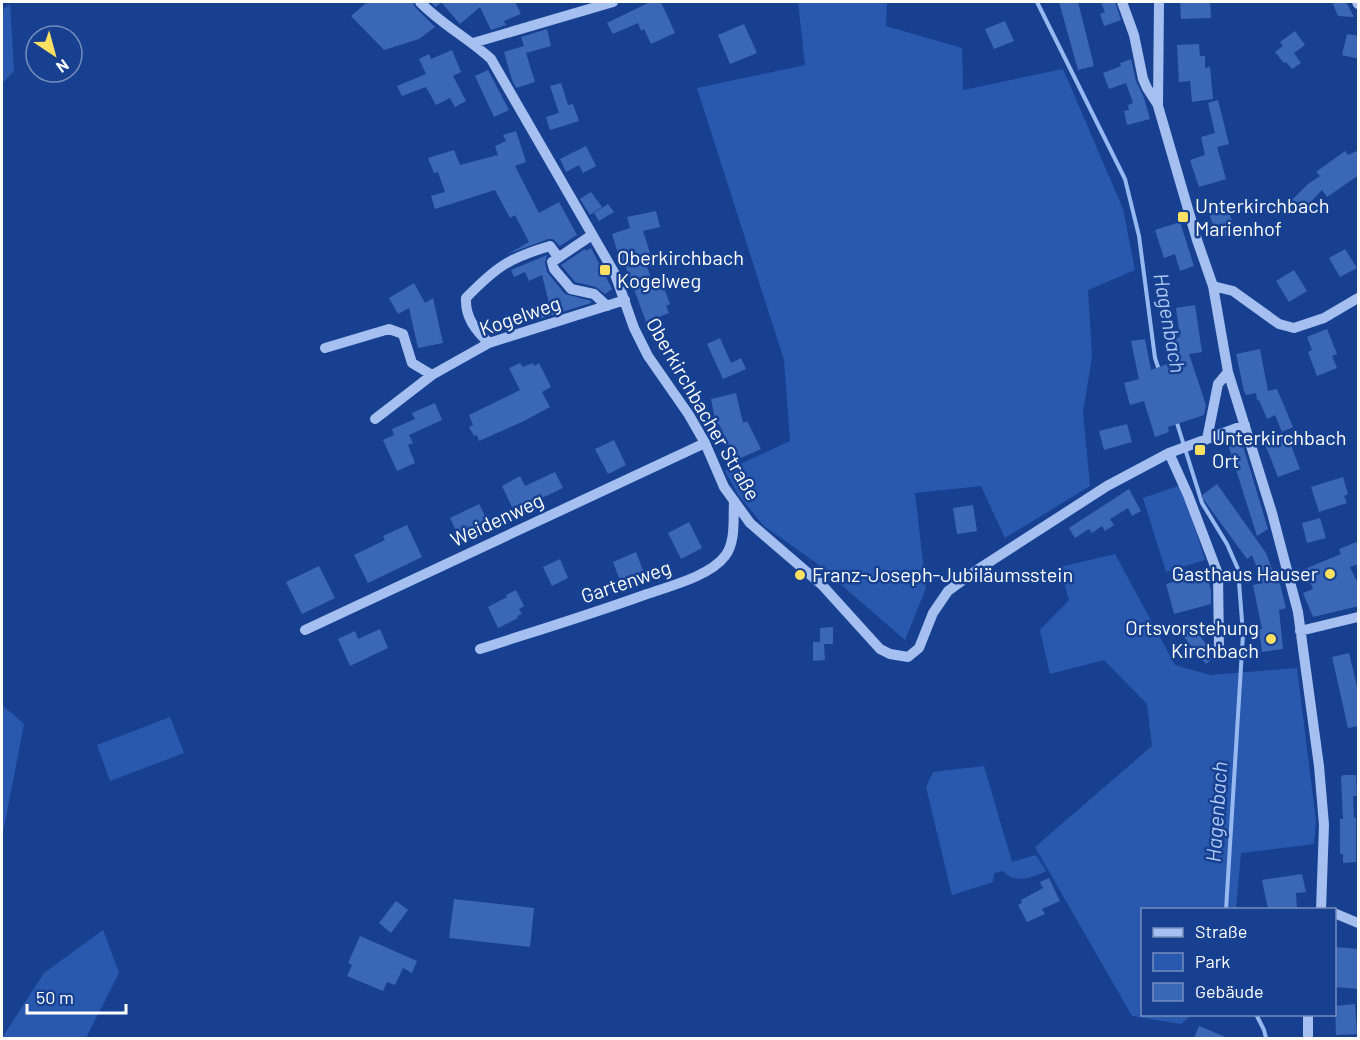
<svg xmlns="http://www.w3.org/2000/svg" width="1360" height="1040" font-family="Barlow,sans-serif">
<style>
.green{fill:#2959af}
.lines{fill:none;stroke-linecap:round;stroke-linejoin:round}
.stream{stroke:#97b9f2;stroke-width:4}
.building{fill:#3b67b7}
.minor{stroke:#a4bff0;stroke-width:10}
.poi-dot{fill:#ffe063;stroke:#174190;stroke-width:2}
.labels{text-anchor:middle;stroke-width:5;stroke-linejoin:round;paint-order:stroke}
.poi-label{font-size:20px;fill:#fff;stroke:#174190;text-anchor:start}
.street-label{font-size:20px;fill:#fff;stroke:#174190}
.water-label{font-size:21px;font-style:italic;fill:#b0caf7;stroke:#174190}
</style>
<rect width="100%" height="100%" fill="#174190"/>
<path class="green" d="M798 2H887L886 26 962 48 963 90 1063 69 1123 209 1135 270 1088 290 1092 357 1083 412 1090 486 1005 538 981 486 915 493 926 588 905 640 815 562 764 526 739 496 725 471 790 441 784 360 697 88 805 65Z
M10 4 14 71 2 84V10Z
M1181 485 1205 560 1166 572 1143 498Z
M1115 554 1175 665 1210 675 1297 668 1316 821 1314 844 1241 853 1236 909 1142 910V1014L1192 1015 1181 1024 1132 1016 1035 847 1152 746 1147 704 1104 660 1050 674 1040 630 1069 600 1060 567Z
M2 705 24 724 2 837Z
M170 717 184 753 110 781 97 745Z
M984 766 1012 862 1036 855 1046 871C1032 878 1015 884 1003 871L994 873 993 882 952 895 926 787 933 772Z
M103 930 119 973 87 1036 88 1038H2L44 973Z"/>
<g class="lines">
<path class="stream" d="M1037 2 1125 179 1139 236 1155 358 1159 370
M1176 420 1202 503 1227 544 1238 569 1243 634 1226 910
M1256 1014 1264 1030 1266 1038"/>
</g>
<path class="building" d="M367 2H413L415 7 435 27 419 39 384 50 351 16Z
M430 2H515L521 14 504 21 506 25 491 30 480 7 460 24 441 2 436 7Z
M650 2H661L675 33 651 44 644 29 641 31 638 23 613 34 607 23Z
M1059 2H1078L1094 66 1078 70Z
M1101 2H1115L1121 20 1104 26 1100 14 1105 12Z
M1180 2H1210L1211 18 1181 19Z
M1332 2H1346L1354 17 1338 16Z
M1005 21 1014 41 994 49 985 29Z
M744 24 757 53 730 64 718 35Z
M547 29 551 46 526 53 535 82 516 88 512 80 504 52 524 46 521 37Z
M1295 31 1305 45 1294 53 1301 63 1292 69 1286 62 1284 63 1275 52 1283 46 1280 42Z
M1347 34 1359 36V59L1342 55Z
M1199 44 1200 56H1205V68L1210 67 1213 99 1192 102 1190 81 1179 82 1177 45Z
M452 50 461 72 453 76 466 101 455 107 450 98 436 105 426 87 402 96 397 86 426 74 419 59 429 54 431 59Z
M1131 59 1136 81 1144 98 1150 119 1127 125 1124 111 1129 110 1128 105 1133 103 1126 83 1109 89 1103 73 1121 66 1120 63Z
M488 70 509 110 494 117 475 76Z
M561 83 568 105 573 104 579 121 550 130 546 117 559 113 550 86Z
M1218 100 1229 144 1217 147 1226 179 1199 187 1190 160 1205 155 1201 137 1215 133 1208 103Z
M516 131 526 162 515 166 539 213 559 202 577 235 560 246 553 239H548L508 254 529 242 515 215 510 218 495 190 435 209 431 196 445 192 438 172 434 173 428 158 454 150 460 165 498 155 495 146 506 141 503 135Z
M586 146 596 166 583 173 579 165 566 172 560 159Z
M1359 150V175L1327 197 1322 190 1302 211 1291 201 1308 184 1320 176 1316 172 1345 151 1348 155Z
M591 192 602 207 590 215 580 199Z
M1225 202 1236 232 1218 238 1207 209Z
M608 204 614 212 599 221 594 213Z
M656 211 660 227 643 231 650 253 643 256 653 283 657 281 660 289 664 288 670 304 666 306 669 313 646 322 624 262 621 263 612 234 630 228 627 217Z
M1180 222 1194 266 1180 271 1175 254 1164 258 1155 230Z
M591 248 612 289 605 294 596 287 575 282 561 265 585 249 586 251Z
M1345 249 1357 268 1340 277 1329 258Z
M547 255 545 263 547 272 565 294 591 301V303L539 319 537 311 550 307 542 275 529 281 525 272 514 277 511 270Z
M1294 270 1307 291 1289 302 1276 281Z
M414 283 425 303 433 298 443 343 418 348 409 308 398 314 389 298Z
M1195 305 1202 352 1189 354 1206 405 1204 415 1168 427 1169 432 1155 437 1144 401 1130 405 1124 383 1139 379 1131 341 1145 339 1151 370 1178 360 1175 338 1180 337 1176 308Z
M1327 329 1337 354 1332 356 1337 368 1317 376 1308 352 1312 350 1307 337Z
M720 338 731 363 741 358 746 369 723 379 707 344Z
M1260 349 1268 391 1277 389 1293 427 1282 432 1275 415 1267 419 1259 400H1257L1256 393 1246 395 1244 391 1236 354Z
M520 363 523 367 533 363 534 366 539 363 551 387 542 392 550 407 524 421 479 441 477 435 474 436 469 427 473 425 469 415 520 390 509 368Z
M736 393 743 423 747 421 761 449 736 460 719 424H716L711 399Z
M435 403 442 420 409 435 413 443 408 445 415 463 397 471 383 440 394 435 392 429 415 419 412 413Z
M1127 424 1132 442 1104 450 1099 431Z
M1287 435 1300 469 1278 477 1265 444Z
M1240 436 1268 529 1257 536 1227 441Z
M614 440 626 465 608 474 595 449Z
M555 472 563 488 514 511 502 486 520 476 525 486Z
M1343 477 1348 494 1344 496 1347 503 1319 512 1311 487Z
M1217 484 1266 553 1276 580H1279L1286 608 1279 610 1283 649 1262 652 1259 629H1262L1253 585 1263 583 1252 555 1247 559 1201 496Z
M1129 489 1141 511 1132 516 1128 508 1110 519 1114 525 1105 531 1102 526 1092 533 1089 529 1075 538 1069 528Z
M479 504 489 524 475 531 478 537 462 544 450 518Z
M973 505 977 531 957 534 953 508Z
M1320 518 1326 538 1307 543 1302 523Z
M689 522 702 548 681 559 668 533Z
M407 525 422 557 368 583 354 555 385 540 383 536Z
M1359 541V564L1350 567 1359 586V606L1313 617 1303 593 1313 589 1305 569 1341 554 1339 549Z
M636 552 644 573 621 583 613 562Z
M560 559 568 578 552 586 543 567Z
M319 566 335 598 302 614 286 582Z
M1206 573 1211 590V604L1174 614 1166 584Z
M516 590 524 606 519 609 522 614 517 616 518 618 498 628 488 607 507 597 506 595Z
M1190 623 1215 656 1206 664 1180 632Z
M833 627V644H824L825 660 813 661V642H820V628Z
M380 629 388 648 350 666 338 639 355 631 358 639Z
M1349 653 1359 694V726L1348 728 1332 657Z
M1343 775H1356L1357 796H1353L1354 818H1356V862L1343 863V854H1340V819H1343L1341 777Z
M1302 874 1306 892 1296 893 1297 909H1268L1262 880Z
M1049 878 1060 901 1042 909 1045 914 1027 922 1018 905 1022 903 1021 900 1043 888 1040 882Z
M454 899 534 908 530 947 449 938Z
M396 901 408 910 391 933 379 923Z
M360 936 417 961 412 973 403 968 395 985 387 982 383 991 347 976 352 965 348 963Z
M1335 947 1358 949 1359 989 1335 987Z
M1355 1004 1357 1034 1336 1035 1335 1006Z
M1199 1026 1228 1038H1194Z"/>
<g class="lines">
<path class="minor" d="M420 2C441 24 468 38 491 59L615 274 634 328 648 356 689 415 705 443 724 487 750 523 822 585 880 649 890 654 908 657 919 648 933 613 948 591 977 570 1107 486 1169 453 1245 425
M1122 2 1134 35 1143 79 1147 88 1158 105
M1159 2 1158 106 1197 240 1213 286 1228 372 1272 513 1298 612 1319 766 1324 825 1321 910
M1357 2 1358 4
M473 43 613 2
M592 235 552 262 554 269 571 289 594 294 607 306
M1213 286 1233 291 1279 324 1294 328 1324 318 1358 298
M489 343C475 330 465 317 466 298 496 267 509 258 550 246L558 257
M325 348 389 329 403 334 412 363 432 375
M375 419 432 375 489 343 625 300
M1207 439 1218 384 1228 372
M1169 453 1188 495 1218 574 1219 649
M305 630 705 443
M1300 631 1358 617
M480 649C536 631 592 614 647 594 670 586 710 576 725 556 736 542 733 519 734 502
M1334 913 1358 923
M1308 1038V1014"/>
</g>
<g class="poi-dot">
<rect x="1177" y="211" width="12" height="12" rx="3"/>
<rect x="599" y="264" width="12" height="12" rx="3"/>
<rect x="1194" y="444" width="12" height="12" rx="3"/>
<circle cx="1330" cy="574" r="6"/>
<circle cx="800" cy="575" r="6"/>
<circle cx="1271" cy="639" r="6"/>
</g>
<g class="labels">
<g class="poi-label">
<text x="1195" y="213">Unterkirchbach<tspan x="1195" dy="23">Marienhof</tspan></text>
<text x="617" y="265">Oberkirchbach<tspan x="617" dy="23">Kogelweg</tspan></text>
<text x="1212" y="445">Unterkirchbach<tspan x="1212" dy="23">Ort</tspan></text>
<text x="1318" y="581" text-anchor="end">Gasthaus Hauser</text>
<text x="812" y="582">Franz-Joseph-Jubiläumsstein</text>
<text x="1259" y="635" text-anchor="end">Ortsvorstehung<tspan x="1259" dy="23">Kirchbach</tspan></text>
</g>
<g class="street-label">
<text transform="translate(520 316) rotate(-19)" y="7">Kogelweg</text>
<text transform="translate(703 409) rotate(60)" y="7">Oberkirchbacher Straße</text>
<text transform="translate(497 520) rotate(-25)" y="7">Weidenweg</text>
<text transform="translate(626 582) rotate(-19)" y="7">Gartenweg</text>
</g>
<g class="water-label">
<text transform="translate(1169 323) rotate(80)" y="7">Hagenbach</text>
<text transform="translate(1217 812) rotate(-86)" y="7">Hagenbach</text>
</g>
</g>
<rect width="1360" height="1040" fill="none" stroke="#ffffff" stroke-width="6"/>
<rect x="1141" y="908" width="195" height="108" fill="#174190" stroke="#748dbc" stroke-width="1.5"/>
<rect x="1153" y="928" width="30" height="9" fill="#a4bff0" stroke="#748dbc" stroke-width="1.5"/>
<text x="1195" y="938" font-size="18" fill="#ffffff">Straße</text>
<rect x="1153" y="953" width="30" height="18" fill="#2959af" stroke="#748dbc" stroke-width="1.5"/>
<text x="1195" y="968" font-size="18" fill="#ffffff">Park</text>
<rect x="1153" y="983" width="30" height="18" fill="#3b67b7" stroke="#748dbc" stroke-width="1.5"/>
<text x="1195" y="998" font-size="18" fill="#ffffff">Gebäude</text>
<g transform="translate(54 54) rotate(144)"><circle r="28" fill="#174190" stroke="#748dbc" stroke-width="1.5"/>
<path d="M0-4.5L10 22L0 15L-10 22Z" fill="#ffe063"/>
<text y="-9" font-size="16" font-weight="bold" text-anchor="middle" fill="#ffffff">N</text>
</g>
<path d="M27 1004v9h99v-9" fill="none" stroke="#ffffff" stroke-width="3"/>
<text x="36" y="1004" font-size="18" fill="#ffffff" stroke="#174190" stroke-width="4.5" paint-order="stroke">50 m</text>
</svg>
